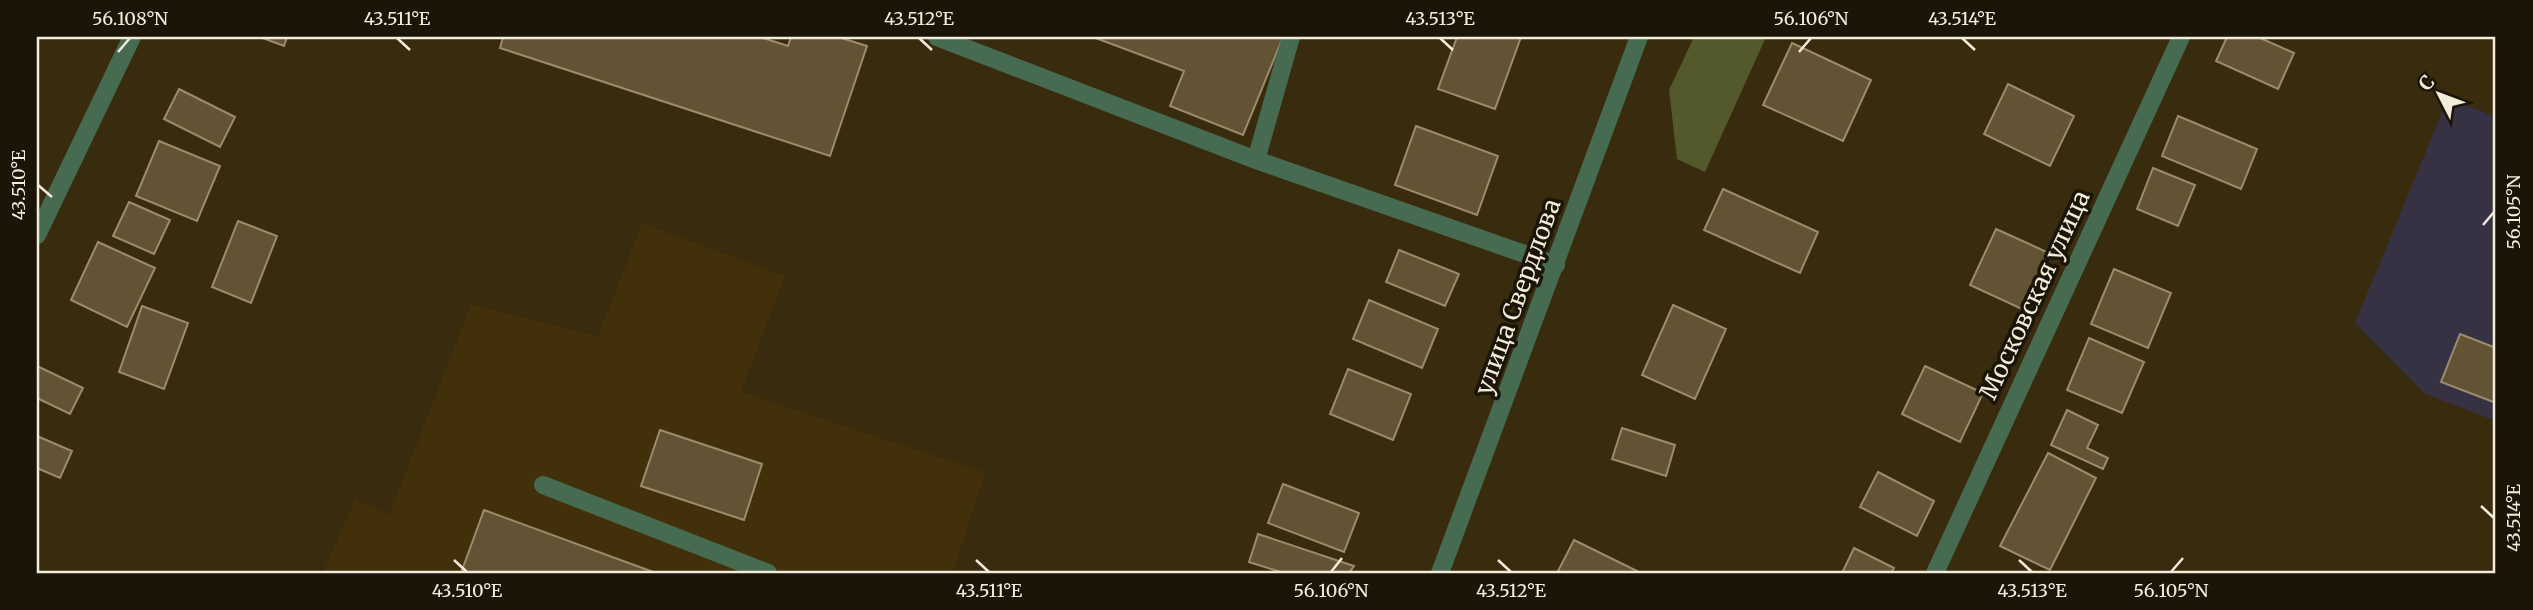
<svg xmlns="http://www.w3.org/2000/svg" width="2533" height="610" font-family="Merriweather,serif">
<style>
.built{fill:#413009}
.industrial{fill:#363243}
.green{fill:#54592b}
.building{fill:#625335;stroke:#9c8c6c;stroke-width:2}
.lines{fill:none;stroke-linecap:round;stroke-linejoin:round}
.minor{stroke:#466b50;stroke-width:18}
.ticks{fill:none;stroke:#f4ecdb;stroke-width:2.5}
.labels{text-anchor:middle;stroke-width:7;stroke-linejoin:round;paint-order:stroke}
.street-label{font-size:24px;fill:#f4ecdb;stroke:#1b1508}
.neatline{fill:none;stroke:#f4ecdb;stroke-width:2.5}
.ticks-label{font-size:18px;text-anchor:middle;fill:#f4ecdb}
</style>
<rect width="100%" height="100%" fill="#392b0d"/>
<path class="built" d="M642 223 785 276 741 392 985 472 953 573H323L355 499 389 515 471 304 598 336Z"/>
<path class="industrial" d="M2448 98 2496 117V421L2425 394 2355 323Z"/>
<path class="green" d="M1694 37H1766L1705 172 1677 159 1669 90Z"/>
<path class="building" d="M260 37H287L284 46Z
M503 37H760L788 46 791 37H838L867 46 830 156 500 48Z
M1093 37H1283L1243 135 1170 106 1184 71Z
M1457 37H1521L1495 109 1438 89Z
M2227 37H2258L2294 53 2278 89 2216 61Z
M1792 43 1871 80 1843 141 1763 105Z
M2008 84 2074 116 2050 166 1984 134Z
M179 89 235 117 220 147 164 119Z
M2178 116 2257 149 2241 189 2162 156Z
M1416 126 1498 156 1477 215 1395 185Z
M159 141 220 166 197 221 136 196Z
M2153 168 2195 185 2178 226 2137 209Z
M1723 189 1818 232 1800 273 1704 230Z
M129 202 170 220 154 254 113 236Z
M238 221 277 236 251 303 212 287Z
M1996 229 2049 253 2024 310 1970 285Z
M98 242 155 268 127 327 71 300Z
M1399 250 1459 274 1445 306 1386 282Z
M2114 269 2171 293 2148 348 2091 324Z
M1369 300 1438 329 1422 368 1353 339Z
M1673 305 1726 329 1695 399 1642 375Z
M142 306 188 323 164 389 119 372Z
M2460 334 2496 348V403L2441 382Z
M2089 338 2144 362 2122 413 2067 390Z
M37 366 83 388 70 414 37 398Z
M1925 366 1983 393 1960 442 1902 414Z
M1348 369 1411 394 1393 440 1330 414Z
M2067 410 2098 425 2087 448 2108 458 2103 469 2051 445Z
M1622 428 1675 445 1666 476 1612 459Z
M660 430 762 464 744 520 641 486Z
M37 436 72 451 60 478 37 468Z
M2048 453 2096 478 2050 570 2000 546Z
M1878 472 1934 501 1917 536 1860 507Z
M1283 484 1359 513 1344 552 1268 523Z
M484 510 656 573H461Z
M1258 534 1354 566 1349 573H1284L1249 562Z
M1574 540 1637 571 1636 573H1557Z
M1854 548 1894 568 1891 573H1842Z"/>
<g class="lines">
<path class="minor" d="M937 37 1256 160
M1291 37 1256 160 1556 265
M37 235 132 37
M543 485 768 573
M1440 573 1639 37
M1935 573 2181 37"/>
</g>
<path class="ticks" d="M397 38 410 50M919 38 932 50M1440 38 1453 50M1962 38 1975 50M118 52 130 38M1799 52 1811 38M38 185 52 197M2483 225 2494 212M2481 506 2494 518M454 560 467 572M976 560 989 572M1498 560 1511 572M2019 560 2032 572M1331 572 1342 558M2171 572 2183 558"/>
<g class="labels">
<g class="street-label">
<text transform="translate(2035 295) rotate(-65)" y="8">Московская улица</text>
<text transform="translate(1518 297) rotate(-70)" y="8">улица Свердлова</text>
</g>
</g>
<rect width="2533" height="610" fill="none" stroke="#1b1508" stroke-width="77"/>
<g transform="translate(2439 94) rotate(312)" stroke="#1b1508" stroke-width="5" paint-order="stroke">
<path d="M0-5L12 26L0 18L-12 26Z" fill="#f4ecdb"/>
<text y="-10" font-size="19" font-weight="bold" text-anchor="middle" fill="#f4ecdb">С</text>
</g>
<rect x="38" y="38" width="2456" height="534" class="neatline"/>
<g class="ticks-label">
<text x="130" y="25">56.108°N</text>
<text x="397" y="25">43.511°E</text>
<text x="919" y="25">43.512°E</text>
<text x="1440" y="25">43.513°E</text>
<text x="1811" y="25">56.106°N</text>
<text x="1962" y="25">43.514°E</text>
<text transform="translate(19 185) rotate(-90)" y="6">43.510°E</text>
<text transform="translate(2514 212) rotate(-90)" y="6">56.105°N</text>
<text transform="translate(2514 518) rotate(-90)" y="6">43.514°E</text>
<text x="467" y="597">43.510°E</text>
<text x="989" y="597">43.511°E</text>
<text x="1331" y="597">56.106°N</text>
<text x="1511" y="597">43.512°E</text>
<text x="2032" y="597">43.513°E</text>
<text x="2171" y="597">56.105°N</text>
</g>
</svg>
